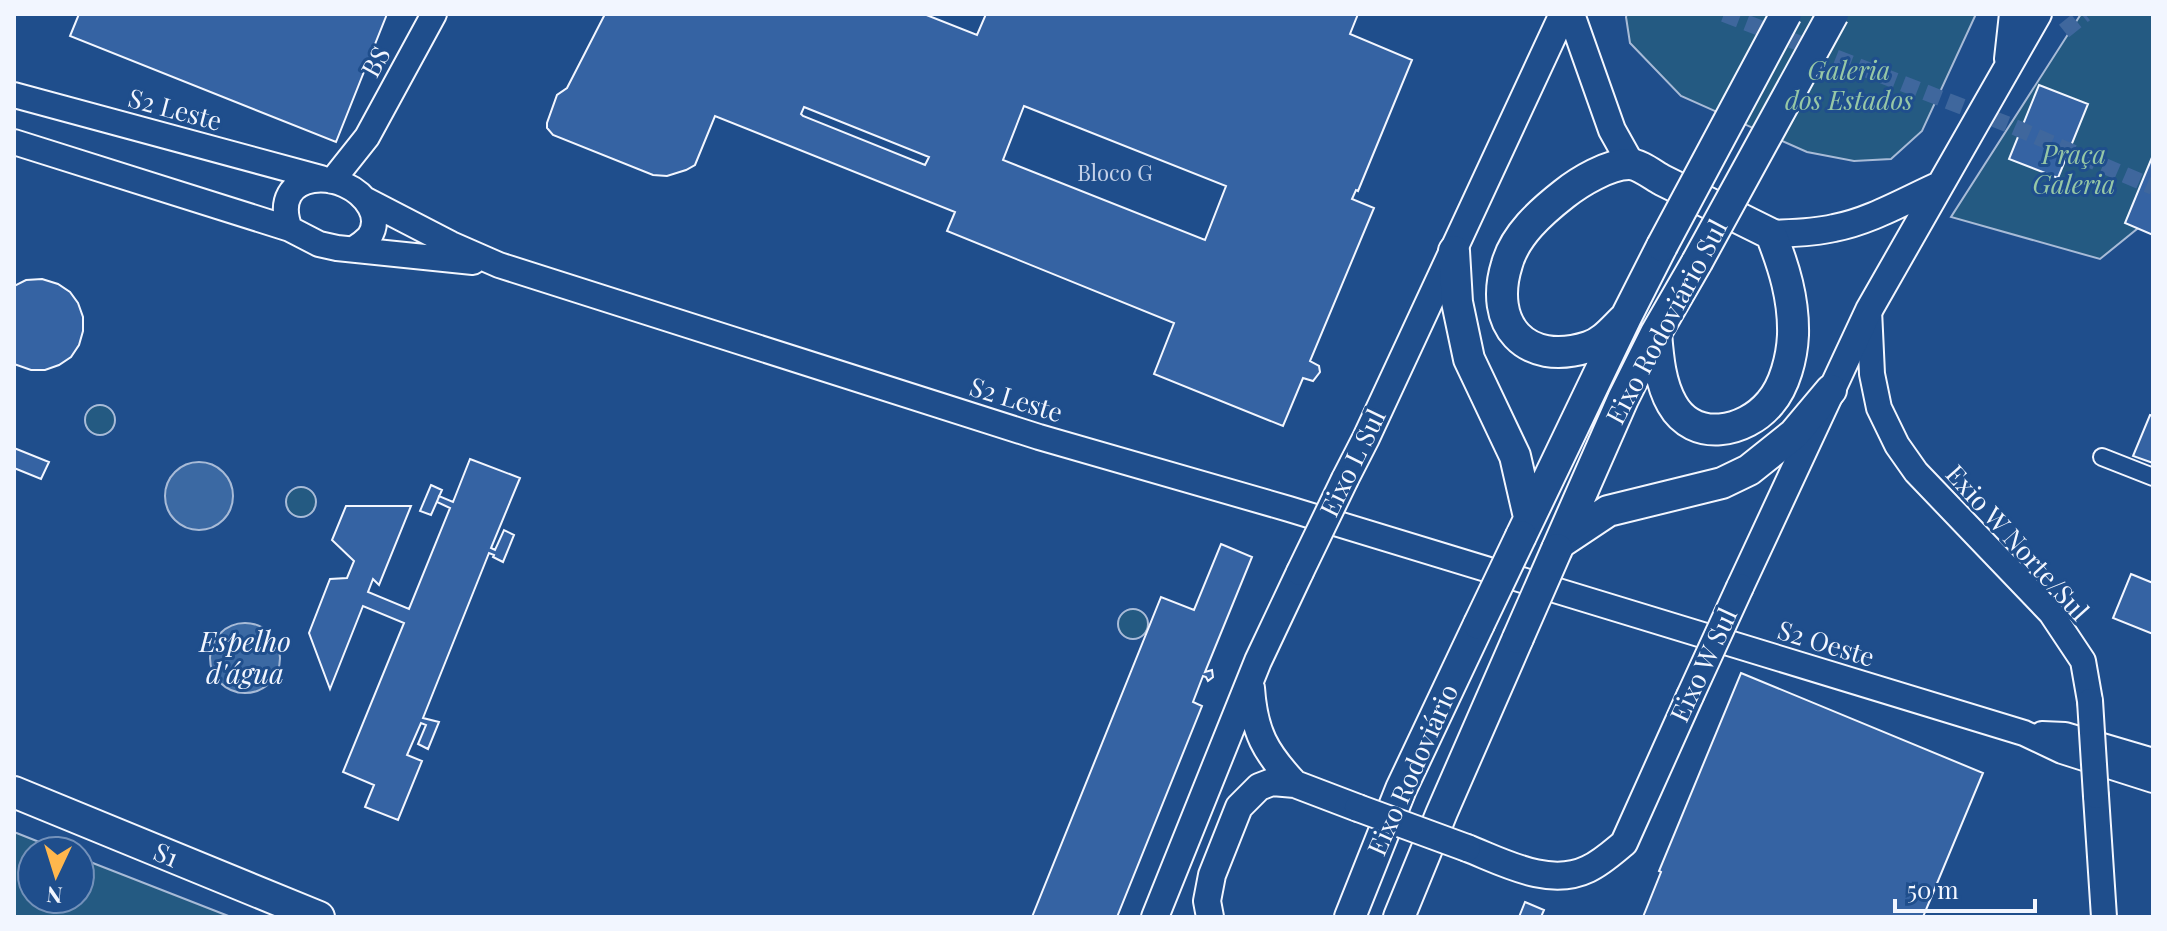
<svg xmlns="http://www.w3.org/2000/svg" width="2167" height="931" font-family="'Playfair Display',serif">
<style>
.green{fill:#245a82;stroke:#a8bbd7;stroke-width:2}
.water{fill:#3b69a3;stroke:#a8bbd7;stroke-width:2}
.building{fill:#3563a3;stroke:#f2f6ff;stroke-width:2;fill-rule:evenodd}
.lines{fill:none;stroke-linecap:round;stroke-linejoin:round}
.street-tunnel{stroke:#3f679d;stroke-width:16;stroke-dasharray:16 8;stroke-linecap:butt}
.street-casing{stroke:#f2f6ff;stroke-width:20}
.secondary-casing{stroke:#f2f6ff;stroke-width:28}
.primary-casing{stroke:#f2f6ff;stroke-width:30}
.highway-casing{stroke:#f2f6ff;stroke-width:34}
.street{stroke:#1f4e8c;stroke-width:16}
.secondary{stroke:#1f4e8c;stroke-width:24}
.primary{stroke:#1f4e8c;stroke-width:26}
.highway{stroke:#1f4e8c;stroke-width:30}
.secondary-bridge-casing{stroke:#f2f6ff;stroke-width:28;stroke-linecap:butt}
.primary-bridge-casing{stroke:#f2f6ff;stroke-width:30;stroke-linecap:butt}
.highway-bridge-casing{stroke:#f2f6ff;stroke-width:34;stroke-linecap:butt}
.secondary-bridge{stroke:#1f4e8c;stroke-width:24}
.primary-bridge{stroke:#1f4e8c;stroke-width:26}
.highway-bridge{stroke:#1f4e8c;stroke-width:30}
.labels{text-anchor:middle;stroke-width:6;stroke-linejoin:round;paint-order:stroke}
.number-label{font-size:22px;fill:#c3d1e8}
.street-label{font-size:26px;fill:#f2f6ff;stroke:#1f4e8c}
.park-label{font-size:26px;font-style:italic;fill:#97c8a6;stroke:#1f4e8c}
.water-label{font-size:28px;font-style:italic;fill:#f2f6ff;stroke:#1f4e8c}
</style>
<rect width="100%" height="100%" fill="#1f4e8c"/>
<path class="green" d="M1627 14H1976L1922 131 1891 159 1854 161 1807 152 1681 96 1630 43 1626 17Z
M2081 14H2153V216L2100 259 1951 217Z
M85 420a15 15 0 1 1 30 0a15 15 0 1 1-30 0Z
M286 502a15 15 0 1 1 30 0a15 15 0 1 1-30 0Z
M1118 624a15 15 0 1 1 30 0a15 15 0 1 1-30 0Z
M14 832 62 851H32V899H80V858L231 917H14Z"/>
<path class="water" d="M165 496a34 34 0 1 1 68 0a34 34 0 1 1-68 0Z
M210 658a35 35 0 1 1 70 0a35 35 0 1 1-70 0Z"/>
<path class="building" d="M79 14H387L336 142 70 36Z
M605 14H924L977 35 986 14H1358L1350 34 1412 60 1358 191 1356 190 1352 199 1374 208 1310 361 1319 366 1320 372 1313 381 1303 378 1283 426 1154 374 1174 323 947 231 955 212 715 116 695 165 686 170 667 176 653 175 553 135 547 128V123L557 95 567 88ZM804 107 929 157 925 165 803 116 801 114Z
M2039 85 2088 104 2058 178 2009 159Z
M1024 106 1226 186 1205 240 1003 160Z
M2153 155V235L2125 223Z
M42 279 58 284 70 292 78 303 83 317V331L79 345 71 357 59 365 45 370H31L14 364V286L26 280Z
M2150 415 2153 416V463L2133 456Z
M14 448 49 462 41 479 14 468Z
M470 459 520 478 491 548 495 550 504 530 514 535 503 562 493 557 494 555 489 553 423 718 439 722 428 749 418 744 426 725 421 723 407 755 422 761 398 820 365 807 374 785 343 772 404 623 363 606 330 689 309 633 330 579 347 578 354 561 332 540 346 506H411L379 585 373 579 368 592 409 609 450 508 437 502 439 496 453 502Z
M431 485 442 490 431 515 420 511Z
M1221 544 1252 557 1205 672 1212 670 1213 677 1208 681 1206 677 1203 676 1193 702 1202 706 1117 917H1032L1161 597 1194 610Z
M2131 574 2153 583V634L2113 618Z
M1741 673 1983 773 1923 917H1643L1661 872 1659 871Z
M1525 902 1544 910 1541 917H1519Z"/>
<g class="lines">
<path class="street-tunnel" d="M1724 14 2012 126 2153 187
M2064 31 2085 14"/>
<defs>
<path id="street" d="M2102 457 2153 477"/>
<path id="secondary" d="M14 95 321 178
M14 142 290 229 319 244 337 248 473 262
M332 181 367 137 434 14
M366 200 451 244 499 265 1039 437 1289 509 2024 733 2062 751 2153 780
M290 229C267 169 347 166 370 207 375 216 376 227 369 237 365 241 360 245 355 248
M1869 310 1872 374 1879 408 1897 445 1916 472 2051 613 2083 661 2090 701
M2042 734 2065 735 2153 761
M2096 796 2104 917"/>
<path id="primary" d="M1571 14 1612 130 1631 164
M2008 59 2013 14
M1771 234C1793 233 1813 233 1834 228 1871 221 1906 200 1940 185
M1345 479 1366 438 1563 14
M1740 587 1869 310 2038 14
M1251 688C1254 732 1265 752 1295 784
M1467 848C1503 862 1549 888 1588 869 1601 863 1612 853 1624 843L1690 696
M1155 917 1258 661 1300 572
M1210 917 1207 901 1212 875 1239 807 1259 787 1272 782 1295 784 1358 808"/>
<path id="highway" d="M1454 251 1457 302 1469 359 1515 456 1529 517
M1626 317C1614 328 1604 342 1588 347 1525 367 1488 324 1507 264 1515 235 1541 212 1564 194 1579 182 1609 164 1629 164 1639 164 1653 175 1662 180 1699 198 1735 216 1771 234 1784 267 1794 299 1793 335 1792 357 1785 386 1770 403 1745 433 1694 443 1672 404 1660 383 1658 357 1656 333
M1521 536 1626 317 1662 246
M1563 541 1608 511 1722 483 1749 470 1794 434 1831 390
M1557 549 1623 399 1656 333 1697 262
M14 792 319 917
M1350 917 1401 789 1479 624
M1399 917 1442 812 1518 638"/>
</defs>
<use href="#street" class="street-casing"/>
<use href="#secondary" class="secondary-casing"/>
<use href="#primary" class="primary-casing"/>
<use href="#highway" class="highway-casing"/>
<use href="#street" class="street"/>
<use href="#secondary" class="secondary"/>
<use href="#primary" class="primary"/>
<use href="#highway" class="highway"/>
<defs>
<path id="secondary-bridge" d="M2090 701 2096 796"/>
<path id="primary-bridge" d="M1300 572 1345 479
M1690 696 1740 587
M1358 808 1467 848"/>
<path id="highway-bridge" d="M1662 246 1786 14
M1697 262 1833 14
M1479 624 1521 536
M1518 638 1557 549"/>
</defs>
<use href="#secondary-bridge" class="secondary-bridge-casing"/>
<use href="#primary-bridge" class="primary-bridge-casing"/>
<use href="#highway-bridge" class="highway-bridge-casing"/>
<use href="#secondary-bridge" class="secondary-bridge"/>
<use href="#primary-bridge" class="primary-bridge"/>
<use href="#highway-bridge" class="highway-bridge"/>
</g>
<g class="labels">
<g class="number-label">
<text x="1115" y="181">Bloco G</text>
</g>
<g class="street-label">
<text transform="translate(376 62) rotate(-61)" y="9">BS</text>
<text transform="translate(175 110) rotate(15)" y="9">S2 Leste</text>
<text transform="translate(1667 322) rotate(-62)" y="9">Eixo Rodoviário Sul</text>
<text transform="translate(1016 400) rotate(17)" y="9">S2 Leste</text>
<text transform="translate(1353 463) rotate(-64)" y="9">Eixo L Sul</text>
<text transform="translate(2017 543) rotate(48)" y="9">Exio W Norte/Sul</text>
<text transform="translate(1826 644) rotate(17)" y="9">S2 Oeste</text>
<text transform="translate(1704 665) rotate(-65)" y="9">Eixo W Sul</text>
<text transform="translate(1413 770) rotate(-66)" y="9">Eixo Rodoviário</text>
<text transform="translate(166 855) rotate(23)" y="9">S1</text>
</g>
<g class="park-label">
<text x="1849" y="80">Galeria<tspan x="1849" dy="30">dos Estados</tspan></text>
<text x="2074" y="164">Praça<tspan x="2074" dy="30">Galeria</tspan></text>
</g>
<g class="water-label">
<text x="245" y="652">Espelho<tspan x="245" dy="32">d'água</tspan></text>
</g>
</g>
<rect width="2167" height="931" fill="none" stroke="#f2f6ff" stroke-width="32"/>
<g transform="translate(56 875) rotate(184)"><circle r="38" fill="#1f4e8c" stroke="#7391ba" stroke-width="2"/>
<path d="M0-6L14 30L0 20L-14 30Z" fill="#ffb74d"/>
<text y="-12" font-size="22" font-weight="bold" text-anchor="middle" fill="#f2f6ff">N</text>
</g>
<path d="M1895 899v12h140v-12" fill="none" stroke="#f2f6ff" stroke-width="4"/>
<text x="1907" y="899" font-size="24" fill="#f2f6ff" stroke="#1f4e8c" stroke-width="6" paint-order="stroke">50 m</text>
</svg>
